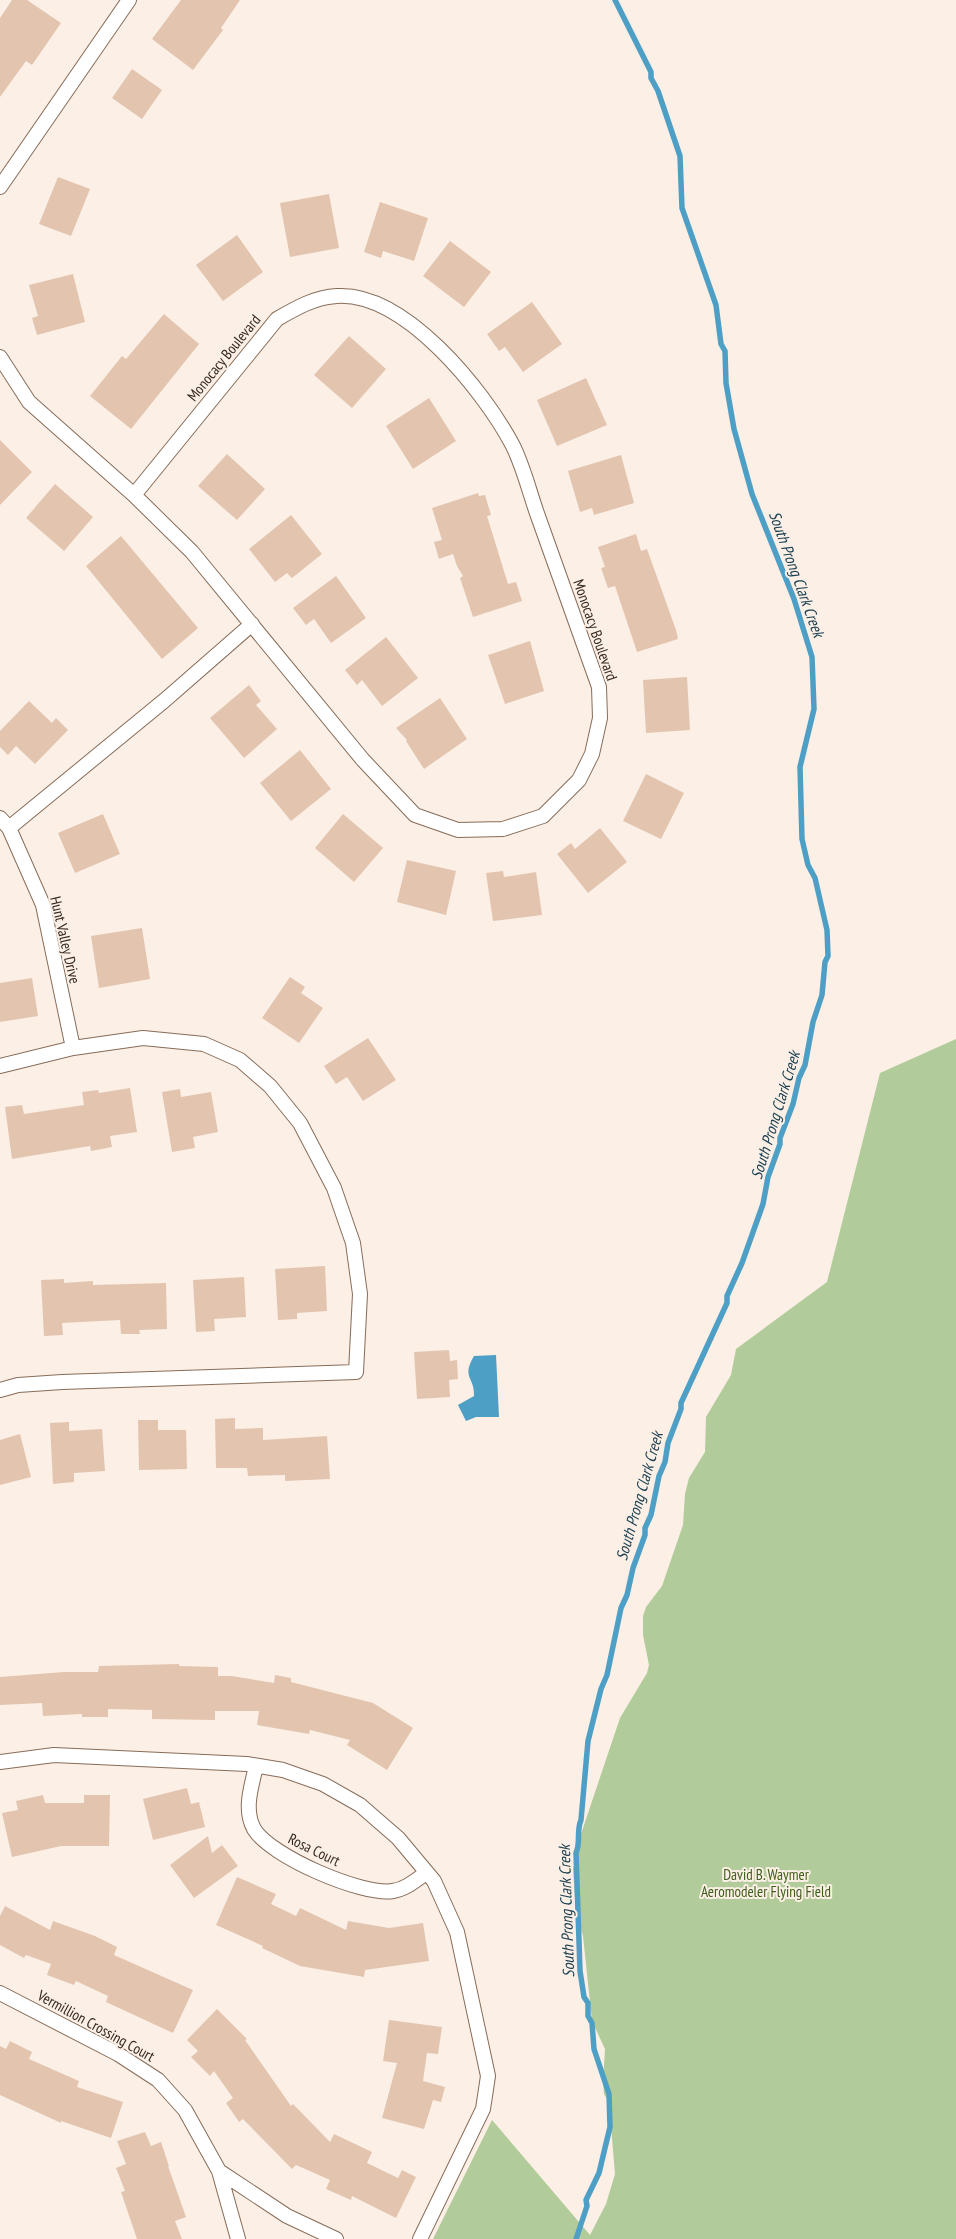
<svg xmlns="http://www.w3.org/2000/svg" width="956" height="2239" font-family="'PT Sans Narrow',sans-serif">
<style>
.green{fill:#b1cc9a}
.water{fill:#4e9fc6}
.lines{fill:none;stroke-linecap:round;stroke-linejoin:round}
.stream{stroke:#4e9fc6;stroke-width:5.5}
.building{fill:#e3c5af}
.street-casing{stroke:#876c58;stroke-width:16}
.street{stroke:#fff;stroke-width:14}
.labels{text-anchor:middle;stroke-width:4;stroke-linejoin:round;paint-order:stroke}
.street-label{font-size:15px;fill:#33281f;stroke:#fbefe6}
.park-label{font-size:15px;fill:#3e5d19;stroke:#fbefe6}
.water-label{font-size:16px;font-style:italic;fill:#1b4051;stroke:#fbefe6}
</style>
<rect width="100%" height="100%" fill="#fbefe6"/>
<path class="green" d="M956 1039V2239H433L492 2120 590 2235 606 2204 615 2174 611 2126 608 2101 604 2094 603 2082 605 2049 592 2021 583 1936 576 1913 573 1869 581 1834 620 1718 647 1673 649 1665 643 1635V1616L646 1607 662 1586 683 1525 685 1494 689 1478 705 1452 706 1417 731 1375 736 1349 827 1282 880 1073Z"/>
<path class="water" d="M496 1355 499 1417H476L466 1421 458 1405 474 1396C475 1377 461 1378 474 1356Z"/>
<g class="lines">
<path class="stream" d="M576 2239 587 2206 586 2200 599 2173 610 2127 609 2094 594 2049 592 2023 588 2016V2003L584 1997 580 1971 576 1853C581 1842 576 1831 581 1820L588 1741 601 1689 607 1675 621 1608 627 1595 633 1568 645 1535V1528L651 1515 659 1476 665 1462 668 1443 681 1409V1403L727 1303V1296L742 1263 763 1204 768 1177 780 1144V1138L793 1104 799 1078 805 1065 813 1022 822 995 825 962 828 956 827 930 815 878 808 865 802 839 800 767 814 709 812 657 794 599 752 494 734 429 726 383 725 351 721 344 716 305 682 208 680 156 658 91 651 78V72L615 0"/>
</g>
<path class="building" d="M12 0H27L61 23 32 65 26 61 0 97V18Z
M181 0H240L221 28 223 30 193 70 152 39Z
M132 69 162 90 142 119 112 98Z
M58 177 90 189 71 236 39 224Z
M329 194 339 248 290 257 280 203Z
M380 202 428 218 414 261 383 251 381 258 364 252Z
M237 235 263 272 223 301 196 265Z
M450 241 491 272 464 307 423 276Z
M73 274 85 322 37 335 32 318 38 316 29 285Z
M532 302 562 344 523 372 505 347 499 351 487 334Z
M164 314 199 344 131 429 90 396 122 356 126 359Z
M349 336 386 369 352 408 314 375Z
M586 378 607 425 557 446 537 400Z
M429 398 456 441 413 469 386 426Z
M0 440 32 472 0 505Z
M227 454 265 489 237 520 198 486Z
M621 455 634 503 594 515 592 508 580 512 568 471Z
M55 484 93 517 64 551 26 518Z
M478 493 479 496 485 495 491 515 487 516 508 584 516 582 522 601 473 617 460 578 463 576 457 566 453 554 439 559 434 542 442 540 432 508Z
M291 515 322 554 292 578 287 573 275 582 249 549Z
M636 534 641 551 647 549 676 630 678 639 637 652 615 586 608 588 601 568 605 567 598 547Z
M121 536 198 628 162 659 86 566Z
M336 576 366 618 331 643 314 619 306 625 293 608Z
M386 637 418 678 382 706 362 680 357 685 345 670Z
M530 641 544 691 505 704 488 655Z
M687 677 690 730 646 733 643 680Z
M249 685 261 701 256 705 277 729 244 758 210 718Z
M440 698 467 739 424 769 406 741 407 740 396 728Z
M29 701 52 723 56 718 68 730 35 764 16 746 8 755 0 747V731Z
M300 750 331 789 291 821 260 783Z
M646 774 684 793 661 839 623 821Z
M103 814 120 854 75 873 58 833Z
M343 814 383 848 354 882 315 848Z
M600 828 627 862 588 893 557 854 571 843 575 849Z
M407 860 456 871 446 915 397 902Z
M503 871 504 877 536 872 542 915 493 921 486 873Z
M142 928 150 979 99 988 91 936Z
M290 977 305 987 301 993 323 1008 299 1043 262 1018Z
M32 978 38 1016 0 1022V983Z
M368 1038 396 1080 363 1101 347 1077 336 1084 324 1066Z
M130 1088 137 1132 110 1136 112 1147 91 1151 90 1146 12 1159 5 1107 22 1105 24 1114 84 1105 82 1092 98 1090 99 1093Z
M180 1089 181 1097 211 1092 218 1132 193 1137 195 1148 172 1152 162 1092Z
M325 1266 327 1311 297 1313V1319L278 1320 275 1269Z
M244 1277 246 1317 214 1319 215 1331 196 1332 193 1280Z
M64 1279V1283L93 1281V1285L166 1283 167 1329 139 1330 140 1334H121L120 1320 62 1323 63 1335 44 1336 41 1280Z
M449 1350 450 1361 457 1360 458 1379 449 1380 450 1397 417 1399 414 1352Z
M235 1418V1429L263 1428V1440L327 1436 330 1479 285 1481V1475L248 1476 247 1468H216L215 1419Z
M138 1420H158V1430H186L187 1469 139 1470Z
M69 1422V1431L102 1429 105 1471 74 1473V1482L53 1484 50 1423Z
M20 1434 31 1477 0 1485V1440Z
M179 1664V1666L218 1667V1676H232L274 1683 275 1675 291 1678V1682L373 1703 413 1728 387 1770 347 1745 350 1740 310 1730 309 1734 257 1725 259 1711H215V1720L152 1719V1710L108 1709V1717H82V1714L43 1716 42 1703 0 1705V1677L64 1672H98L99 1666Z
M187 1788 191 1804 199 1802 205 1827 153 1840 143 1799Z
M43 1795 45 1803H84V1795H110L109 1846H61L12 1857 2 1813 18 1810 16 1801Z
M208 1836 212 1853 222 1845 238 1866 194 1898 170 1865Z
M237 1877 276 1894 271 1904 296 1916 300 1908 346 1930 348 1921 389 1928 423 1923 429 1961 365 1970 364 1977 300 1966 262 1948 263 1946 216 1925Z
M5 1906 50 1930 53 1921 95 1936 117 1947 114 1955 193 1990 173 2033 106 2002 108 1996 76 1981 74 1985 47 1975 51 1964 26 1955 24 1958 0 1945V1916Z
M217 2009 247 2039 245 2040 291 2106 293 2104 330 2142 334 2134 372 2152 367 2163 398 2178 402 2170 416 2177 396 2218 352 2196 351 2200 326 2189 330 2180 296 2165 292 2169 243 2119 239 2122 226 2103 233 2098 214 2071 210 2076 191 2057 198 2051 187 2040Z
M389 2020 442 2027 438 2054 427 2053 423 2081 445 2087 441 2102 433 2100 424 2129 382 2118 397 2063 383 2061Z
M10 2041 32 2052 29 2059 79 2081 77 2087 123 2102 111 2138 61 2121V2123L0 2095V2046L6 2049Z
M145 2132 151 2146 161 2142 169 2166H168L186 2217 175 2221 182 2239H137L121 2192 125 2191 116 2168 126 2164 117 2141Z"/>
<g class="lines">
<defs>
<path id="street" d="M0 187 129 0
M0 357 29 402 134 495 192 552 363 760 415 815 458 830 503 829 543 816 579 780 592 754 600 718 599 687C579 631 559 575 539 519 530 495 524 467 512 444 483 390 405 292 337 296 315 297 296 308 277 319L134 495
M0 818 9 828 43 905 73 1048
M9 828 165 700 252 624
M0 1066 73 1048 143 1038 204 1044 240 1060 270 1086 300 1123 334 1188 353 1243 360 1294 356 1372 62 1382 18 1385 0 1390
M0 1762 54 1755 247 1764 283 1770 323 1784 360 1805 398 1838 434 1881 457 1932 488 2076 483 2109 420 2239
M256 1766C252 1785 243 1809 254 1829 270 1856 362 1896 393 1891 406 1889 416 1880 426 1873
M0 1993 118 2054 158 2080 185 2110 219 2171 287 2216 336 2239
M219 2171 238 2239"/>
</defs>
<use href="#street" class="street-casing"/>
<use href="#street" class="street"/>
</g>
<g class="labels">
<g class="street-label">
<text transform="translate(224 358) rotate(-51)" y="5">Monocacy Boulevard</text>
<text transform="translate(595 630) rotate(71)" y="5">Monocacy Boulevard</text>
<text transform="translate(65 940) rotate(77)" y="5">Hunt Valley Drive</text>
<text transform="translate(314 1850) rotate(26)" y="5">Rosa Court</text>
<text transform="translate(96 2026) rotate(29)" y="5">Vermillion Crossing Court</text>
</g>
<g class="park-label">
<text x="766" y="1880">David B. Waymer<tspan x="766" dy="17">Aeromodeler Flying Field</tspan></text>
</g>
<g class="water-label">
<text transform="translate(797 574) rotate(70)" y="6">South Prong Clark Creek</text>
<text transform="translate(775 1115) rotate(-73)" y="6">South Prong Clark Creek</text>
<text transform="translate(639 1496) rotate(-74)" y="6">South Prong Clark Creek</text>
<text transform="translate(566 1911) rotate(-92)" y="6">South Prong Clark Creek</text>
</g>
</g>
</svg>
